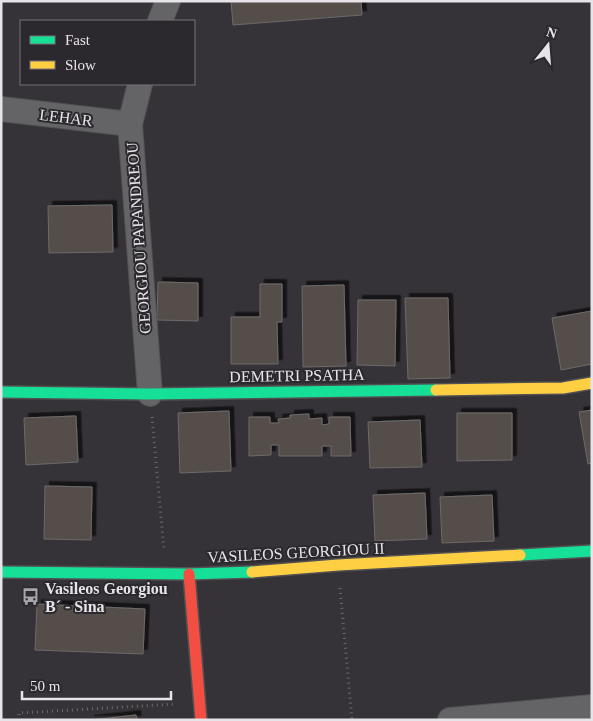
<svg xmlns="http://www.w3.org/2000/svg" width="593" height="721" font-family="Georgia,serif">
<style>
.building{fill:#544e48;stroke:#6c6a6b;filter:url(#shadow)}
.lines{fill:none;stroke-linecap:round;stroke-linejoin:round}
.street-casing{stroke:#515053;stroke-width:26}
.fast-casing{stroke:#515053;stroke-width:14}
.slow-casing{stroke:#515053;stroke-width:14}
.jam-casing{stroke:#515053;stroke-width:14}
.path{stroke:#6b696c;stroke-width:3;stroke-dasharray:1 4;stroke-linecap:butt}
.street{stroke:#646366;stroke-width:24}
.fast{stroke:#16e098;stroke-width:11}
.slow{stroke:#ffcf43;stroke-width:11}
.jam{stroke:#f24e42;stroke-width:11}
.labels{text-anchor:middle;stroke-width:4;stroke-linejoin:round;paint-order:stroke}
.street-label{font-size:16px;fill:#e6e4e8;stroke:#2b282e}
.poi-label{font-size:16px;font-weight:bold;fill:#e6e4e8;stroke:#2b282e;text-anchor:start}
</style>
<defs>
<filter id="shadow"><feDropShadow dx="4.5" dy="-4.5" stdDeviation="0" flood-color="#0009"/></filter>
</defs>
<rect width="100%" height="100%" fill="#353337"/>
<path class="building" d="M231 1H361L362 15 233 25Z
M112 205 113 252 49 253 48 206Z
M158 282 198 283V321L157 320Z
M260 284H282V322H277L278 364H231V317H260Z
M344 285 346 366 303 367 302 286Z
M405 298H448L450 378 408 379Z
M358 300H396L395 366 357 365Z
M592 311V364L561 370 552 318Z
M592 410V463L588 464 579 412Z
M229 411 231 471 180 473 178 413Z
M457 413H512V460L457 461Z
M309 414V419L322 418V425L329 424V417H350L351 456H331V446H322V456H279V445H271V455L249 456V417H270V423H279L278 419 290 418V415Z
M76 416 78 462 26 465 24 418Z
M420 420 422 467 370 468 368 422Z
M45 486 92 487 91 540 44 539Z
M425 493 427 539 375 541 373 495Z
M492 495 494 541 442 543 440 497Z
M37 604 145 609 143 654 35 650Z
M136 715 137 720H90Z"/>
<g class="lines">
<defs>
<path id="street" d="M160 21 168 1
M140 84 130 124 150 394
M1 109 130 124
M450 720 592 707"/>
<path id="fast" d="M1 392 150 394 436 390
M520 555 592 551
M1 572 189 574 252 572"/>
<path id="slow" d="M436 390 563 388 592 383
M252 572 338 565 520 555"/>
<path id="jam" d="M189 574 201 720"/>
</defs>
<use href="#street" class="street-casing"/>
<use href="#fast" class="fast-casing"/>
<use href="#slow" class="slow-casing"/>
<use href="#jam" class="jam-casing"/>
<path class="path" d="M152 417 164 550
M340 588 352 720
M19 720V713L176 704"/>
<use href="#street" class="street"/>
<use href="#fast" class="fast"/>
<use href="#slow" class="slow"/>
<use href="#jam" class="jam"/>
</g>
<defs>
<symbol id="bus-bare" viewBox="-9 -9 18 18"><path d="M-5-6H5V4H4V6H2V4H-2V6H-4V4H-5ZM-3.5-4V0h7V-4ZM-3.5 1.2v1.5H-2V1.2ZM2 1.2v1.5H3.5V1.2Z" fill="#a8a6aa" stroke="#2b282e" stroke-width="2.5" paint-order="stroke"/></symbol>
</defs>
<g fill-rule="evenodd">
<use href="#bus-bare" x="18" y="584" width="25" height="25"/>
</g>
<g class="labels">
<g class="street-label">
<text transform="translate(66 117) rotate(7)" y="6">LEHAR</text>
<text transform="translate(138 238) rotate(-94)" y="6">GEORGIOU PAPANDREOU</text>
<text transform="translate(297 375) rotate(-1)" y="6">DEMETRI PSATHA</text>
<text transform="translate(296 552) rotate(-3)" y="6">VASILEOS GEORGIOU II</text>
</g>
<g class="poi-label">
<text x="45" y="594">Vasileos Georgiou<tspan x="45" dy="18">B´ - Sina</tspan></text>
</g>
</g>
<rect width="593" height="721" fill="none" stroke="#e6e4e8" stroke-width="5"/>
<rect x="20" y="20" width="175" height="65" fill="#2b282e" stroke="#767378"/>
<rect x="30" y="36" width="25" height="8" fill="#16e098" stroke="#767378"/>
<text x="65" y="45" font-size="15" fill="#e6e4e8">Fast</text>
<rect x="30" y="61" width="25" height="8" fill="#ffcf43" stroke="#767378"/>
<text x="65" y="70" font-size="15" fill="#e6e4e8">Slow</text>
<g transform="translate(548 45) rotate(17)" stroke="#2b282e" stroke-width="4" paint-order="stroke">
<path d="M0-4L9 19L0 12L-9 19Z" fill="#e6e4e8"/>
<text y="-8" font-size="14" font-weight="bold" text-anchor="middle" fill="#e6e4e8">N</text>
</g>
<path d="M22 691v8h149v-8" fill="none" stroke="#e6e4e8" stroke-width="2.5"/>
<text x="30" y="691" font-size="15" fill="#e6e4e8" stroke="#2b282e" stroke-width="4" paint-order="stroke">50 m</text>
</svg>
